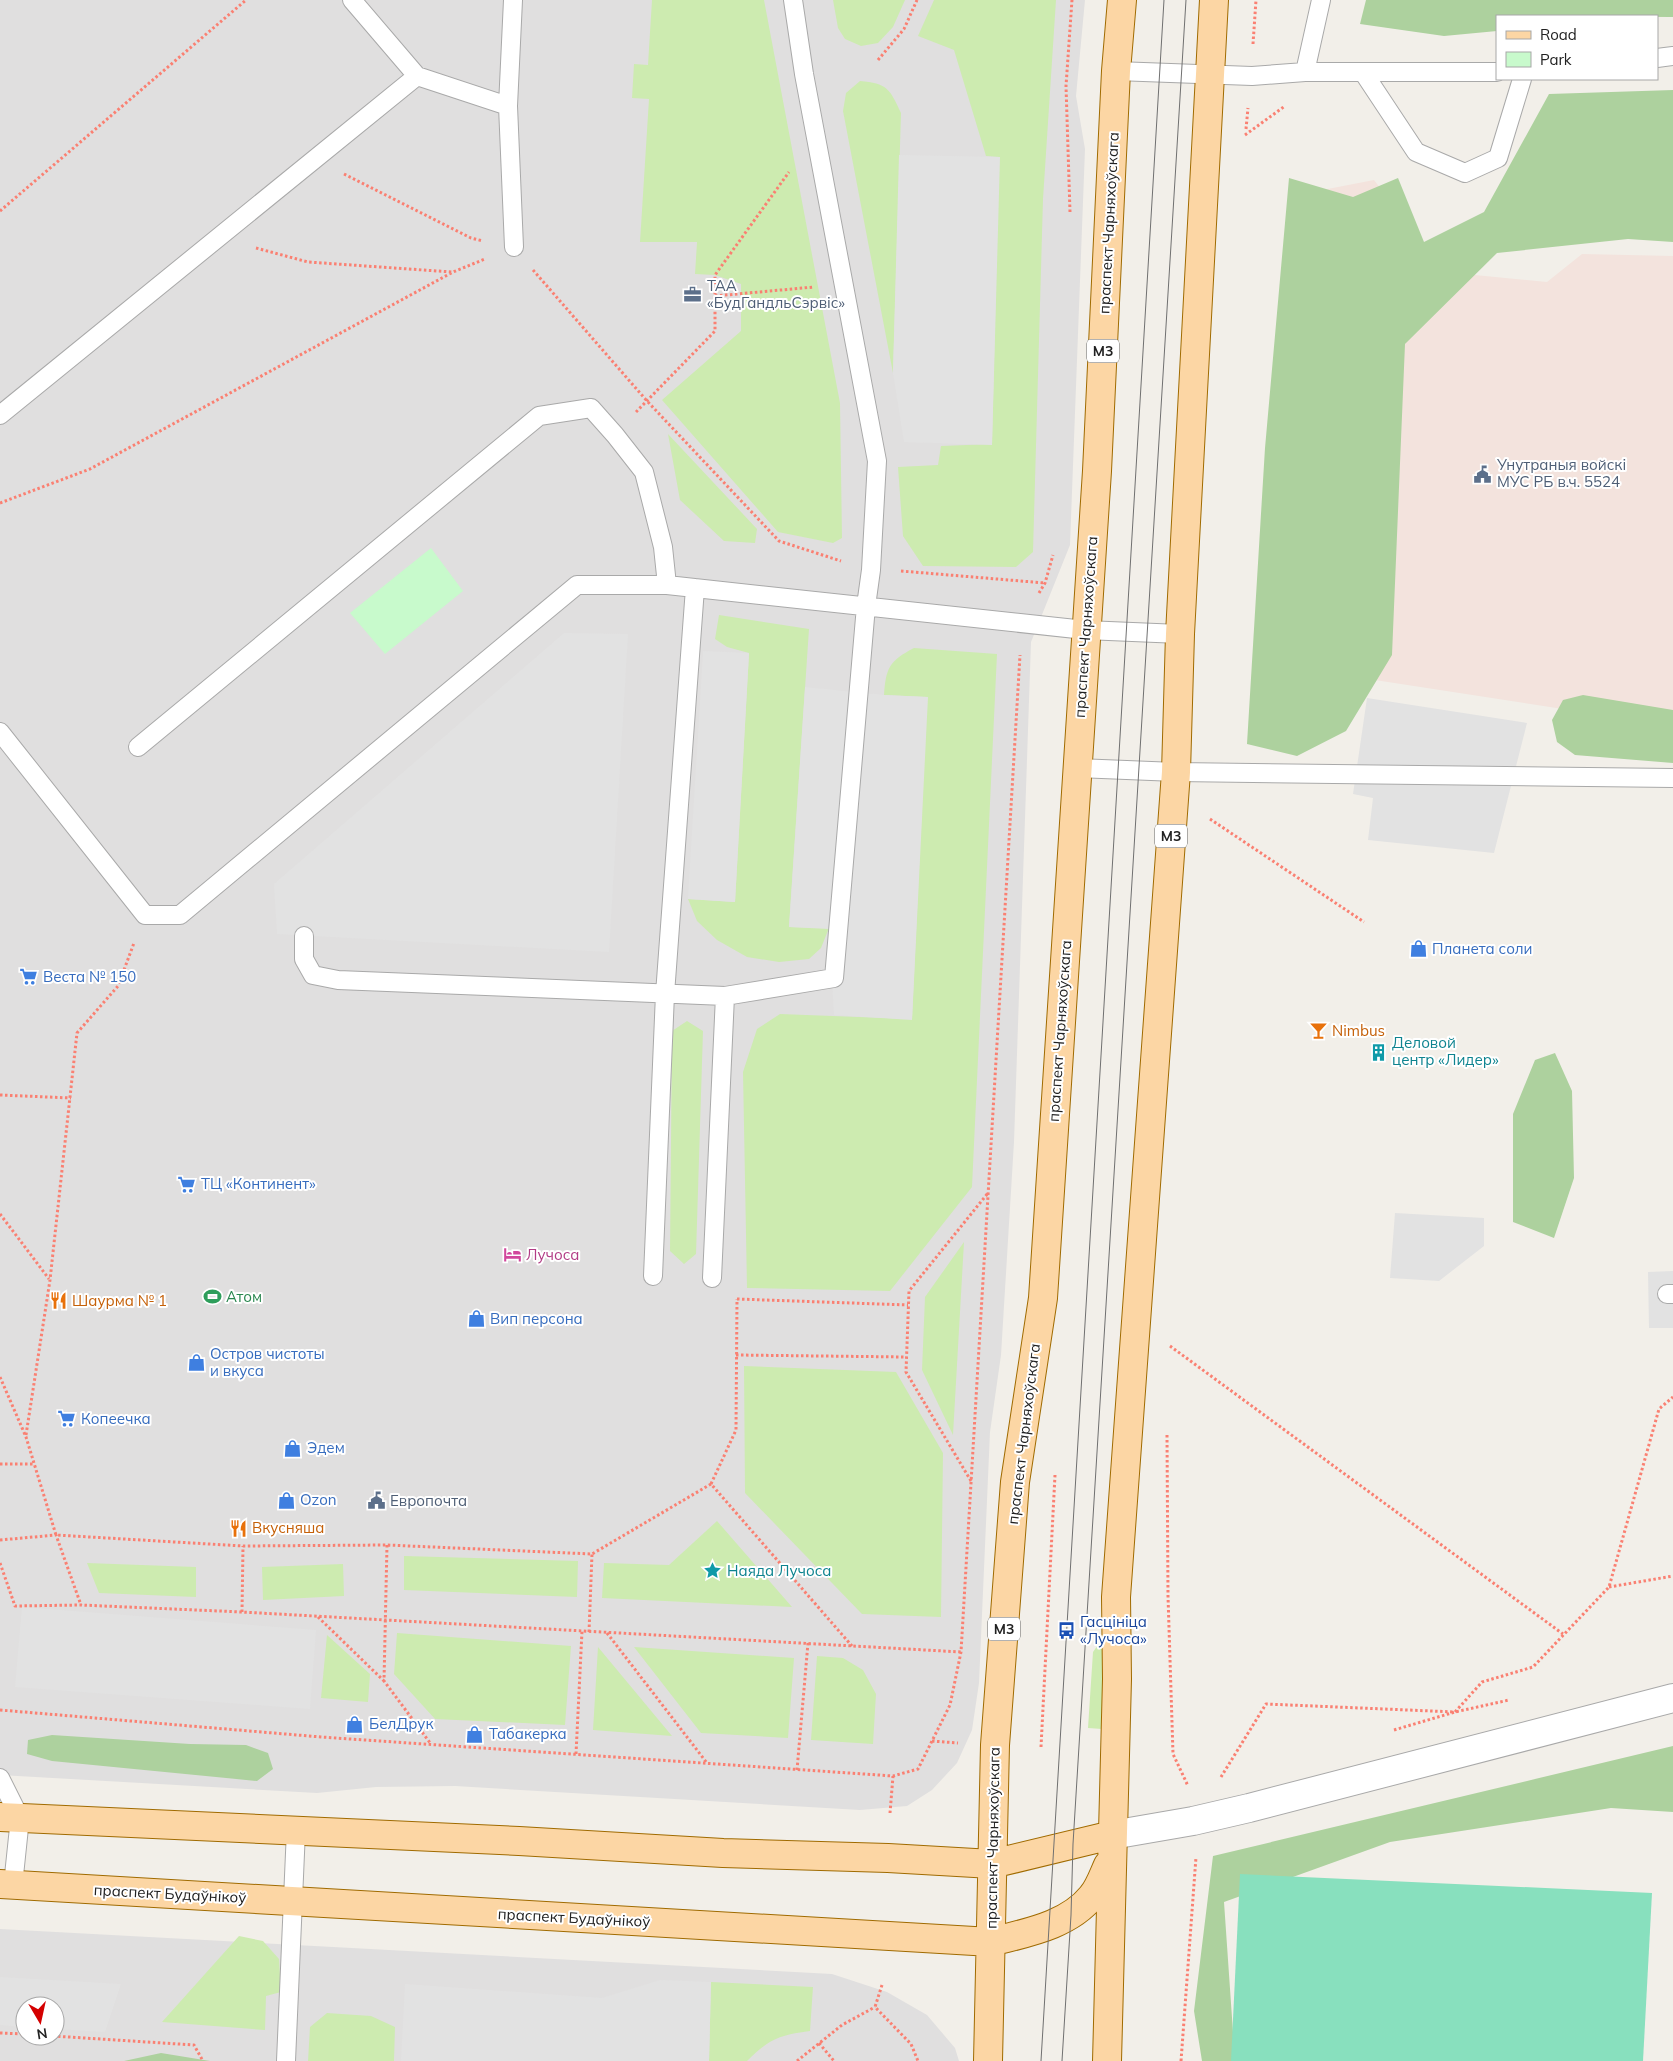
<svg xmlns="http://www.w3.org/2000/svg" width="1673" height="2061" font-family="Mulish,sans-serif">
<style>
.residential{fill:#e0dfdf;fill-rule:evenodd}
.military{fill:#f3e3dd}
.grass{fill:#cdebb0}
.forest{fill:#add19e}
.park{fill:#c8facc}
.pitch{fill:#88e0be}
.parking{fill:#e2e2e2}
.lines{fill:none;stroke-linecap:round;stroke-linejoin:round}
.lane-casing{stroke:#a9a9a9;stroke-width:20}
.street-casing{stroke:#a9a9a9;stroke-width:30}
.primary-casing{stroke:#a06b00;stroke-width:30}
.path{stroke:#fa8072;stroke-width:3;stroke-dasharray:2.5 2.5;stroke-linecap:butt}
.lane{stroke:#fff;stroke-width:18}
.street{stroke:#fff;stroke-width:28}
.primary{stroke:#fcd6a4;stroke-width:28}
.tram{stroke:#707070;stroke-width:1}
.labels{text-anchor:middle;stroke-width:4;stroke-linejoin:round;paint-order:stroke}
.shield{fill:#fff;stroke:#646464;stroke-width:1}
.shield-label{font-size:14px;font-weight:bold;fill:#222}
.street-label{font-size:15px;fill:#222;stroke:#fff}
.service-label{font-size:15px;fill:#4e5e75;stroke:#fff;text-anchor:start}
.shop-label{font-size:15px;fill:#366cbe;stroke:#fff;text-anchor:start}
.food-label{font-size:15px;fill:#c56008;stroke:#fff;text-anchor:start}
.culture-label{font-size:15px;fill:#0d838f;stroke:#fff;text-anchor:start}
.hotel-label{font-size:15px;fill:#b23c85;stroke:#fff;text-anchor:start}
.leisure-label{font-size:15px;fill:#27864d;stroke:#fff;text-anchor:start}
.transit-label{font-size:15px;fill:#164399;stroke:#fff;text-anchor:start}
</style>
<rect width="100%" height="100%" fill="#f2efe9"/>
<path class="residential" d="M0 0H1085L1076 96 1085 149 1070 545 1031 642 1014 1142 1001 1355 990 1432 979 1683 972 1730 957 1763 932 1790 907 1806 860 1810 455 1786 376 1787 317 1793 0 1775Z
M0 1929 832 1974 887 1992 927 2015 955 2048 959 2061H0ZM25 2006H55V2036H25Z"/>
<path class="military" d="M1374 180 1444 272 1547 282 1582 254 1673 256V726L1284 666 1307 193Z"/>
<path class="grass" d="M652 0H764L840 403 842 538 833 543 778 532 662 400 741 331V284L715 275 695 274 697 242H640L649 99 632 98 634 64 648 65Z
M833 0H905L893 27 878 43 861 46 845 39 838 28Z
M934 0H1056L1043 199 1033 552 1016 567 923 566 903 536 898 467 938 465 941 446 992 444 999 157 986 156 954 50 918 36Z
M860 81C887 83 890 89 901 113L893 373 843 111 846 93Z
M668 434 757 529 755 543 724 541 680 500Z
M719 615 809 629 789 927 829 928 821 948 809 959 779 962 747 957 717 940 697 921 688 899 735 902 749 653 727 647 715 639Z
M914 648 997 654 972 1187 890 1291 747 1288 743 1072 757 1029 780 1014 912 1019 927 697 884 695C886 668 889 661 914 648Z
M687 1021 703 1031 696 1254 684 1264 670 1251 672 1031Z
M964 1242 953 1435 922 1370 925 1297Z
M744 1366 896 1372 943 1453 941 1617 862 1614 745 1493Z
M717 1521 792 1607 602 1598 604 1563 669 1565Z
M404 1556 578 1561 577 1597 404 1590Z
M87 1563 196 1567V1597L99 1593Z
M343 1564 344 1596 263 1600 262 1567Z
M397 1633 571 1646 565 1725 435 1719 394 1674Z
M327 1635 370 1674 368 1702 321 1698Z
M1100 1642 1107 1653 1102 1729 1088 1728 1093 1652Z
M598 1647 672 1736 593 1730Z
M634 1647 794 1658 788 1738 701 1733Z
M817 1656 843 1658 863 1670 876 1694 873 1744 811 1740Z
M239 1936 263 1941 279 1959 281 1992 266 1996 265 2030 162 2022Z
M711 1982 813 1987 810 2031C779 2035 769 2039 747 2061H709Z
M327 2013 371 2016 395 2027 394 2061H308L310 2027Z"/>
<path class="forest" d="M1366 0H1673V17L1497 16V31L1444 36 1360 24Z
M1673 90V242L1628 239 1497 253 1405 344 1392 655 1346 731 1297 756 1247 744 1265 448 1289 178 1353 197 1398 178 1424 242 1484 212 1549 94Z
M1583 695 1673 710V763L1575 755 1557 742 1552 720 1563 700Z
M1555 1053 1572 1091 1574 1178 1554 1238 1513 1222V1114L1535 1060Z
M52 1735 190 1744 246 1745 268 1753 273 1769 257 1781 52 1761 27 1754 28 1740Z
M1673 1746V1812L1611 1808 1390 1842 1224 1902 1235 2061H1202L1194 2011 1213 1856Z
M161 2053 210 2061H124Z"/>
<path class="park" d="M431 548 463 591 385 654 350 613Z"/>
<path class="pitch" d="M1240 1874 1652 1893 1643 2061H1231Z"/>
<path class="parking" d="M899 155 1000 157 992 445 904 442 893 373Z
M564 633 628 634 609 952 277 934 274 884Z
M703 651 749 653 735 902 688 899Z
M805 687 884 695 928 697 912 1020 834 1015 829 929 789 927Z
M1367 698 1527 723 1494 853 1368 840 1373 798 1353 794Z
M1395 1213 1484 1218V1246L1439 1281 1390 1278Z
M1673 1271V1328H1649L1648 1272Z
M22 1607 316 1630 310 1709 15 1687Z
M0 1977 121 1984 105 2032 55 2029V2006H25V2027L0 2025Z
M660 1980 711 1982 709 2061H401L405 1984 602 1998Z"/>
<g class="lines">
<defs>
<path id="lane" d="M352 0 417 76 508 106 513 0
M1657 58 1673 56
M1116 71 1252 76 1305 72H1497
M1305 72 1321 0
M1363 72 1416 152 1465 173 1498 158 1522 79
M508 106 514 247
M0 415 417 76
M0 732 145 915H180L577 585H667L1085 630 1180 634
M138 747 539 416 591 408 615 435 644 472 663 547 667 585
M1077 768 1176 772 1673 778
M304 936V959L313 975 338 980 725 996 834 978 866 606 871 570 877 461 804 74 793 0
M653 1276 665 994 695 588
M712 1278 725 996
M1667 1294H1673
M0 1778 20 1818 13 1885
M286 2061 296 1830"/>
<path id="street" d="M1112 1835 1193 1821 1249 1808 1673 1698"/>
<path id="primary" d="M0 1817 519 1841 723 1853 888 1858 992 1864 1112 1835
M0 1884 991 1942C1025 1933 1068 1926 1092 1896 1099 1888 1103 1876 1108 1865
M988 2061 995 1745 1015 1482 1043 1298 1097 471 1116 71 1122 0
M1107 2061 1117 1679 1116 1597 1176 772 1180 634 1214 0"/>
</defs>
<use href="#lane" class="lane-casing"/>
<use href="#street" class="street-casing"/>
<use href="#primary" class="primary-casing"/>
<path class="path" d="M1253 44 1256 0
M878 60 904 29 917 0
M1246 129 1248 108
M1245 135 1285 106
M344 174 471 238 483 241
M0 211 246 0
M1070 212 1066 86 1072 0
M256 248 308 262 452 272
M533 270 647 401 779 541 841 561
M715 296 814 287
M636 412 715 331V275L789 172
M0 503 90 469 453 272 485 259
M901 571 1045 583
M1039 593 1045 583 1053 555
M1210 819 1364 922
M0 1095 71 1098
M0 1214 49 1279
M737 1299 908 1305
M1170 1346 1563 1634
M736 1355 906 1357
M0 1377 26 1437 56 1535 243 1546 387 1545 592 1554 711 1484 852 1646
M26 1435 50 1280 77 1033 118 986 134 943
M1167 1435 1168 1596 1173 1754 1188 1786
M0 1464H34
M971 1481 906 1372 909 1291 988 1193
M711 1484 736 1430 737 1299
M0 1540 56 1535 81 1605
M387 1545 384 1681 431 1744
M0 1563 15 1606 81 1605 242 1612 961 1652
M1609 1587 1673 1576
M242 1612 243 1546
M318 1617 384 1681
M589 1632 592 1554
M607 1633 707 1763
M0 1710 321 1737 893 1776 918 1769 950 1705 961 1652 1020 655
M1394 1730 1455 1712 1509 1700
M932 1741 958 1743
M1041 1747 1055 1475
M576 1754 582 1631
M797 1770 808 1643
M1221 1777 1266 1704 1455 1712 1482 1682 1533 1667 1609 1587 1659 1409 1673 1397
M890 1813 893 1776
M882 1985 875 2007 911 2044 918 2061
M0 2033 25 2034
M53 2036 194 2045 203 2061
M819 2043 834 2061
M797 2061 842 2025 875 2007
M1181 2061 1196 1857"/>
<use href="#lane" class="lane"/>
<use href="#street" class="street"/>
<use href="#primary" class="primary"/>
<path class="tram" d="M1041 2061 1164 0
M1062 2061 1071 1915 1073 1844 1186 0"/>
</g>
<defs>
<symbol id="office-bare" viewBox="-9 -9 18 18"><path d="M-6-3h4V-5.5h4V-3h4V5H-6ZM-1-4.5V-3h2v-1.5ZM-6 0V1H6V0Z" fill="#5c6f8a" stroke="#fff" stroke-width="2.5" paint-order="stroke"/></symbol>
<symbol id="civic-bare" viewBox="-9 -9 18 18"><path d="M-.6-6.5H3V-4.5H.6V-3L4-1V1h2V6H-6V1h2V-1L-.6-3ZM-1.2 2.5V6h2.4V2.5Z" fill="#5c6f8a" stroke="#fff" stroke-width="2.5" paint-order="stroke"/></symbol>
<symbol id="shop-bare" viewBox="-9 -9 18 18"><path d="M-5-2.5h2.3a2.7 3.5 0 0 1 5.4 0H5L5.5 6h-11ZM-1.5-2.5h3a1.5 2.3 0 0 0-3 0Z" fill="#3f7fe0" stroke="#fff" stroke-width="2.5" paint-order="stroke"/></symbol>
<symbol id="supermarket-bare" viewBox="-9 -9 18 18"><path d="M-6-5.5h2.5l.6 2H6L4.5 2H-2.5L-4.4-4H-6ZM-1.5 3.2a1.3 1.3 0 1 0 .1 0ZM3 3.2a1.3 1.3 0 1 0 .1 0Z" fill="#3f7fe0" stroke="#fff" stroke-width="2.5" paint-order="stroke"/></symbol>
<symbol id="bar-bare" viewBox="-9 -9 18 18"><path d="M-6-5H6L.8 .8V4.5H3.5V6h-7V4.5H-.8V.8Z" fill="#e8710a" stroke="#fff" stroke-width="2.5" paint-order="stroke"/></symbol>
<symbol id="building-bare" viewBox="-9 -9 18 18"><path d="M-4-6H4V6H1V3H-1V6H-4ZM-2.5-4.3h1.7v1.8h-1.7ZM.8-4.3h1.7v1.8H.8ZM-2.5-1h1.7V.8h-1.7ZM.8-1h1.7V.8H.8Z" fill="#0f9aa8" stroke="#fff" stroke-width="2.5" paint-order="stroke"/></symbol>
<symbol id="hotel-bare" viewBox="-9 -9 18 18"><path d="M-6-4.5h1.5V1H6V5H4.5V3h-9V5H-6ZM-4 0a1.8 1.8 0 1 1 3.6 0ZM.5 0V-2.5h3Q6-2.5 6 0Z" fill="#d1479c" stroke="#fff" stroke-width="2.5" paint-order="stroke"/></symbol>
<symbol id="stadium-bare" viewBox="-9 -9 18 18"><path d="M0-5a6.5 5 0 1 0 0 10a6.5 5 0 1 0 0-10ZM-3.5-1.8h7v3.6h-7Z" fill="#2e9e5b" stroke="#fff" stroke-width="2.5" paint-order="stroke"/></symbol>
<symbol id="restaurant-bare" viewBox="-9 -9 18 18"><path d="M-5-6h1v4h1v-4h1v4h1v-4h1v5L-1.5 .5V6h-2V.5L-5-1ZM5-6V6H3V1.5H1.5Q1.5-4 5-6Z" fill="#e8710a" stroke="#fff" stroke-width="2.5" paint-order="stroke"/></symbol>
<symbol id="sight-bare" viewBox="-9 -9 18 18"><path d="M0-6L1.8-2.2L6-1.7L2.9 1.2L3.7 5.4L0 3.3L-3.7 5.4L-2.9 1.2L-6-1.7L-1.8-2.2Z" fill="#0f9aa8" stroke="#fff" stroke-width="2.5" paint-order="stroke"/></symbol>
<symbol id="bus-bare" viewBox="-9 -9 18 18"><path d="M-5-6H5V4H4V6H2V4H-2V6H-4V4H-5ZM-3.5-4V0h7V-4ZM-3.5 1.2v1.5H-2V1.2ZM2 1.2v1.5H3.5V1.2Z" fill="#1a4fb4" stroke="#fff" stroke-width="2.5" paint-order="stroke"/></symbol>
</defs>
<g fill-rule="evenodd">
<use href="#office-bare" x="680" y="282" width="25" height="25"/>
<use href="#civic-bare" x="1470" y="462" width="25" height="25"/>
<use href="#shop-bare" x="1406" y="936" width="25" height="25"/>
<use href="#supermarket-bare" x="16" y="964" width="25" height="25"/>
<use href="#bar-bare" x="1306" y="1018" width="25" height="25"/>
<use href="#building-bare" x="1366" y="1040" width="25" height="25"/>
<use href="#supermarket-bare" x="174" y="1172" width="25" height="25"/>
<use href="#hotel-bare" x="500" y="1242" width="25" height="25"/>
<use href="#stadium-bare" x="200" y="1284" width="25" height="25"/>
<use href="#restaurant-bare" x="46" y="1288" width="25" height="25"/>
<use href="#shop-bare" x="464" y="1306" width="25" height="25"/>
<use href="#shop-bare" x="184" y="1350" width="25" height="25"/>
<use href="#supermarket-bare" x="54" y="1406" width="25" height="25"/>
<use href="#shop-bare" x="280" y="1436" width="25" height="25"/>
<use href="#shop-bare" x="274" y="1488" width="25" height="25"/>
<use href="#civic-bare" x="364" y="1488" width="25" height="25"/>
<use href="#restaurant-bare" x="226" y="1516" width="25" height="25"/>
<use href="#sight-bare" x="700" y="1558" width="25" height="25"/>
<use href="#bus-bare" x="1054" y="1618" width="25" height="25"/>
<use href="#shop-bare" x="342" y="1712" width="25" height="25"/>
<use href="#shop-bare" x="462" y="1722" width="25" height="25"/>
</g>
<g class="labels">
<g class="shield">
<rect x="1087" y="339.5" width="32" height="23" rx="4"/>
<rect x="1155" y="824.5" width="32" height="23" rx="4"/>
<rect x="988" y="1617.5" width="32" height="23" rx="4"/>
</g>
<g class="shield-label">
<text x="1103" y="356">М3</text>
<text x="1171" y="841">М3</text>
<text x="1004" y="1634">М3</text>
</g>
<g class="street-label">
<text transform="translate(1109 223) rotate(-87)" y="5">праспект Чарняхоўскага</text>
<text transform="translate(1086 627) rotate(-86)" y="5">праспект Чарняхоўскага</text>
<text transform="translate(1060 1031) rotate(-86)" y="5">праспект Чарняхоўскага</text>
<text transform="translate(1024 1434) rotate(-83)" y="5">праспект Чарняхоўскага</text>
<text transform="translate(993 1838) rotate(-89)" y="5">праспект Чарняхоўскага</text>
<text transform="translate(170 1894) rotate(3)" y="5">праспект Будаўнікоў</text>
<text transform="translate(574 1918) rotate(3)" y="5">праспект Будаўнікоў</text>
</g>
<g class="service-label">
<text x="707" y="291">ТАА<tspan x="707" dy="17">«БудГандльСэрвіс»</tspan></text>
<text x="1497" y="470">Унутраныя войскі<tspan x="1497" dy="17">МУС РБ в.ч. 5524</tspan></text>
<text x="390" y="1506">Европочта</text>
</g>
<g class="shop-label">
<text x="1432" y="954">Планета соли</text>
<text x="43" y="982">Веста № 150</text>
<text x="201" y="1189">ТЦ «Континент»</text>
<text x="490" y="1324">Вип персона</text>
<text x="210" y="1359">Остров чистоты<tspan x="210" dy="17">и вкуса</tspan></text>
<text x="81" y="1424">Копеечка</text>
<text x="307" y="1453">Эдем</text>
<text x="300" y="1505">Ozon</text>
<text x="369" y="1729">БелДрук</text>
<text x="489" y="1739">Табакерка</text>
</g>
<g class="food-label">
<text x="1332" y="1036">Nimbus</text>
<text x="72" y="1306">Шаурма № 1</text>
<text x="252" y="1533">Вкусняша</text>
</g>
<g class="culture-label">
<text x="1392" y="1048">Деловой<tspan x="1392" dy="17">центр «Лидер»</tspan></text>
<text x="727" y="1576">Наяда Лучоса</text>
</g>
<g class="hotel-label">
<text x="526" y="1260">Лучоса</text>
</g>
<g class="leisure-label">
<text x="226" y="1302">Атом</text>
</g>
<g class="transit-label">
<text x="1080" y="1627">Гасцініца<tspan x="1080" dy="17">«Лучоса»</tspan></text>
</g>
</g>
<rect x="1496" y="15" width="162" height="65" fill="#ffffff" stroke="#a7a7a7"/>
<rect x="1506" y="31" width="25" height="8" fill="#fcd6a4" stroke="#a7a7a7"/>
<text x="1540" y="40" font-size="15" fill="#222222">Road</text>
<rect x="1506" y="52" width="25" height="15" fill="#c8facc" stroke="#a7a7a7"/>
<text x="1540" y="65" font-size="15" fill="#222222">Park</text>
<g transform="translate(40 2021) rotate(171)"><circle r="24" fill="#ffffff" stroke="#a7a7a7"/>
<path d="M0-4L9 19L0 12L-9 19Z" fill="#d40000"/>
<text y="-8" font-size="14" font-weight="bold" text-anchor="middle" fill="#222222">N</text>
</g>
</svg>
